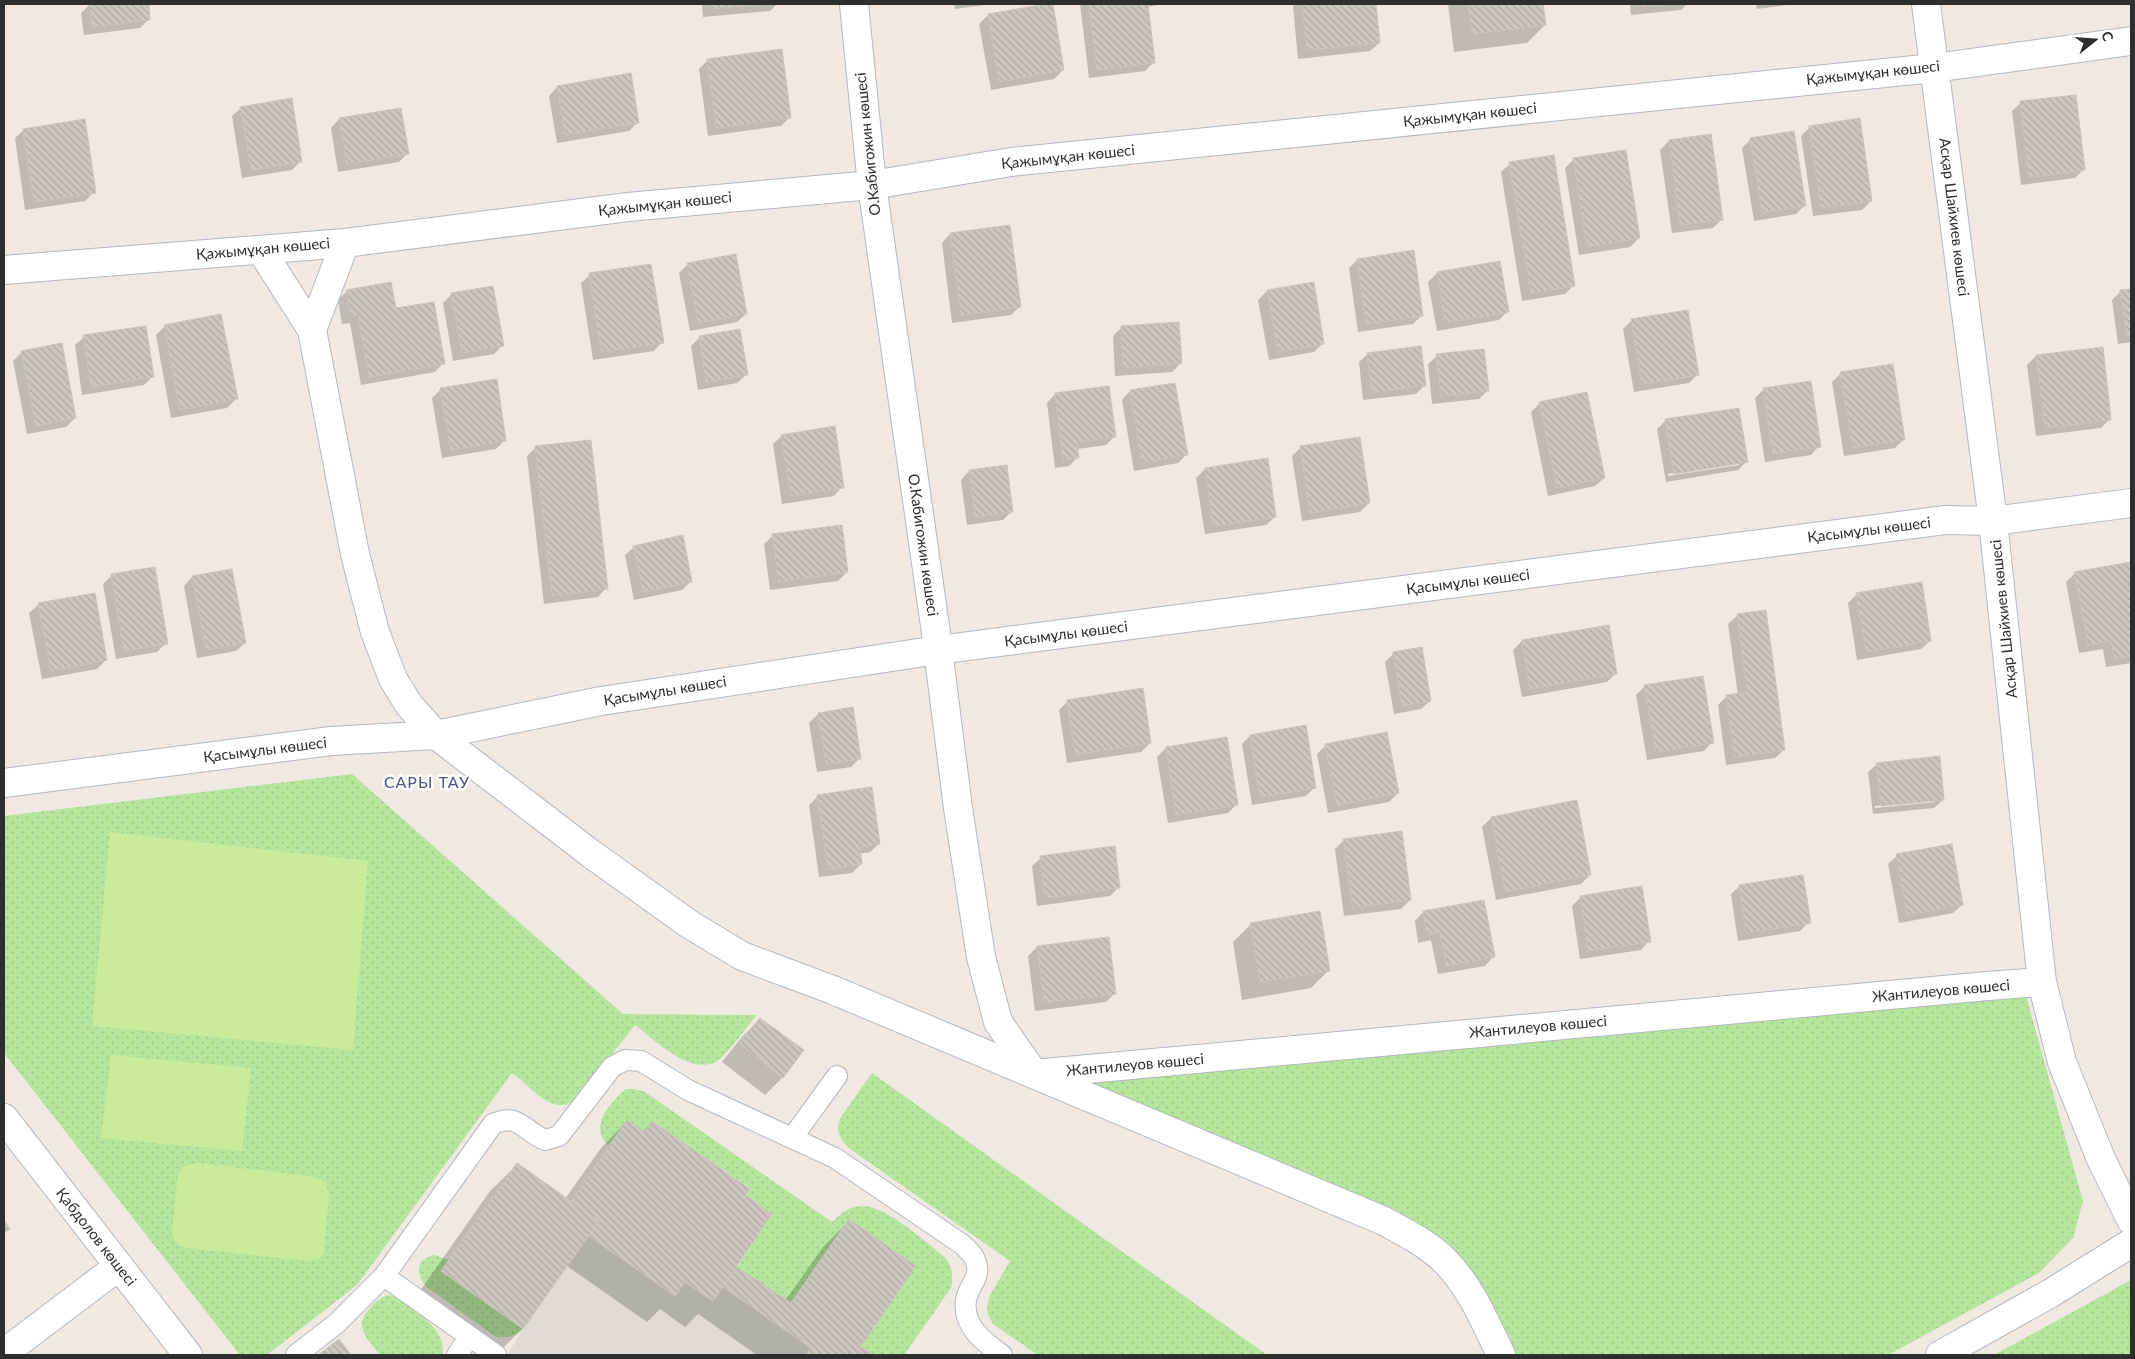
<svg xmlns="http://www.w3.org/2000/svg" width="2135" height="1359" font-family="Lato,sans-serif">
<style>
.grass{fill:url(#grass-dots)}
.pitch{fill:#c9ec9a}
.plaza{fill:#dfdcd8}
.shadow{fill:#0003;fill-rule:evenodd}
.building{fill:url(#building-back-hatch);stroke:#cbc5ba}
.lines{fill:none;stroke-linecap:round;stroke-linejoin:round}
.lane-casing{stroke:#b4b7c1;stroke-width:22}
.street-casing{stroke:#b4b7c1;stroke-width:30}
.lane{stroke:#fff;stroke-width:20}
.street{stroke:#fff;stroke-width:28}
.labels{text-anchor:middle;stroke-width:5;stroke-linejoin:round;paint-order:stroke}
.street-label{font-size:15px;fill:#2e2e2e;stroke:#fff}
.neighbourhood-label{font-size:16px;letter-spacing:1px;fill:#4d5680;stroke:#fff}
</style>
<defs>
<pattern id="grass-dots" width="8" height="8" patternUnits="userSpaceOnUse" patternTransform="scale(1.25)"><rect width="8" height="8" fill="#b6e59e"/><path d="M2 2h.1M6 6h.1" fill="none" stroke="#9dc588" stroke-width="1.8" stroke-linecap="round"/></pattern>
<pattern id="building-back-hatch" width="6" height="6" patternUnits="userSpaceOnUse" patternTransform="scale(1.25)"><rect width="6" height="6" fill="#cbc7bf"/><path d="M-1 5l2 2M0 0l6 6M5-1l2 2" fill="none" stroke="#afaba4"/></pattern>
</defs>
<rect width="100%" height="100%" fill="#efe9e1"/>
<path class="grass" d="M352 774 623 1014 757 1015C745 1029 734 1045 722 1057 696 1082 655 1040 635 1025L576 1100C551 1117 531 1086 512 1073L357 1285 267 1355H240L4 1053V816Z
M2023 985 2083 1201 2073 1238 2039 1273 1888 1355H1501L1443 1259 1034 1074Z
M872 1073 1267 1355H1038L993 1324 988 1314 987 1309 989 1297 1010 1261 850 1149C840 1139 834 1131 841 1117Z
M626 1089H635L645 1092 832 1222C841 1213 849 1206 863 1206 888 1207 925 1242 945 1257 953 1268 953 1275 951 1288L904 1355H874L861 1346 916 1266 849 1219 791 1303 737 1267 772 1214 745 1195 750 1188 652 1121 645 1132 627 1120 609 1146C588 1127 609 1104 626 1089Z
M435 1255 449 1260 441 1271 523 1329C514 1337 508 1338 496 1337L427 1287C415 1274 415 1259 435 1255Z
M2131 1280V1355H1994Z
M391 1295 398 1298C415 1312 448 1329 442 1355H380C367 1338 352 1326 371 1307 377 1300 380 1297 391 1295Z"/>
<path class="pitch" d="M110 832 368 861 353 1050 92 1026Z
M111 1055 251 1068 242 1151 101 1138Z
M198 1163 309 1176 318 1178 326 1183 329 1195 324 1252 320 1258 309 1261 187 1248C178 1245 174 1242 172 1232L178 1175C183 1165 187 1164 198 1163Z"/>
<path class="plaza" d="M589 1236 675 1296 685 1282 713 1301 723 1287 811 1348 806 1355H507L523 1329Z"/>
<path class="shadow" d="M90 4H147L149 19 140 28 84 35 81 13Z
M702 4H777L770 11 703 17Z
M954 4H993L955 9Z
M1052 4 1063 70 1054 79 991 90 979 24 988 15Z
M1080 4H1164L1147 7 1153 63 1145 71 1089 78Z
M1295 4H1375L1379 43 1370 51 1298 59 1293 6Z
M1448 4H1542L1545 25 1527 43 1454 52Z
M1630 4H1687L1681 10 1631 15Z
M1756 4H1794L1757 9Z
M708 60 790 117 781 126 708 136 699 69Z
M557 87 638 122 629 131 557 143 549 96Z
M2021 103 2084 169 2075 178 2021 185 2012 111Z
M241 108 301 161 292 170 242 178 232 116Z
M339 119 408 153 399 162 338 172 331 128Z
M1810 127 1871 201 1862 210 1813 216 1801 136Z
M24 130 94 192 85 201 25 210 15 138Z
M1710 136 1722 219 1713 228 1672 233 1660 150 1669 141Z
M1751 139 1805 205 1796 214 1754 221 1742 148Z
M1574 159 1639 238 1630 247 1579 255 1565 168Z
M1510 164 1574 285 1565 294 1522 301 1501 172Z
M950 234 1020 306 1011 315 952 323 942 243Z
M1357 260 1422 315 1413 324 1358 332 1349 268Z
M688 264 746 314 737 322 690 331 679 273Z
M1437 273 1507 312 1499 320 1437 331 1428 282Z
M590 275 662 342 654 351 593 360 581 283Z
M2131 290V342L2118 344 2112 300 2120 292Z
M347 291 395 310 443 363 435 372 361 385 350 323 342 324 338 300Z
M1267 291 1322 344 1314 352 1269 360 1258 300Z
M452 294 503 345 494 354 453 361 443 303Z
M1632 320 1698 374 1689 383 1634 392 1623 329Z
M165 326 236 399 227 408 171 418 156 335Z
M1121 328 1181 363 1172 372 1115 376 1113 336Z
M84 337 153 376 144 385 82 395 75 345Z
M700 337 746 375 737 383 698 390 691 346Z
M2102 349 2110 419 2101 428 2036 436 2027 365 2036 356Z
M22 352 75 418 66 427 27 434 13 361Z
M1368 354 1425 385 1416 394 1363 400 1359 362Z
M1437 356 1488 390 1479 399 1432 404 1428 364Z
M1841 373 1904 439 1895 448 1844 456 1832 382Z
M441 389 505 440 496 449 442 458 432 398Z
M1764 389 1819 446 1811 455 1765 462 1755 398Z
M1130 391 1186 455 1178 463 1134 471 1122 400Z
M1055 394 1115 436 1106 445 1077 449 1078 457 1069 466 1055 468 1047 403Z
M1540 403 1604 478 1595 486 1548 496 1531 412Z
M1666 420 1747 461 1738 470 1666 482 1657 429ZM1739 462V465L1668 476V474Z
M782 436 842 487 834 496 782 504 773 444Z
M536 447 606 588 598 597 544 604 527 456Z
M1301 447 1369 503 1360 512 1302 521 1292 456Z
M1267 460 1275 517 1266 525 1205 534 1196 478 1205 469Z
M969 471 1012 511 1003 520 967 525 961 480Z
M773 536 847 572 838 581 770 590 764 544Z
M634 547 691 581 682 590 634 600 625 555Z
M2130 563 2131 663 2106 667 2103 649 2079 653 2066 582 2075 573Z
M112 575 166 643 157 652 116 659 103 584Z
M192 577 245 643 236 651 197 658 184 586Z
M94 594 106 660 97 669 42 679 29 613 38 605Z
M1857 594 1930 641 1921 649 1857 660 1848 603Z
M1765 612 1784 750 1775 758 1726 765 1718 705 1727 696 1738 695 1728 624 1737 616Z
M1608 627 1616 673 1607 682 1522 697 1513 650 1522 641Z
M1393 654 1430 701 1421 709 1394 714 1385 662Z
M1645 686 1712 742 1704 751 1647 760 1636 695Z
M1068 701 1150 743 1141 752 1067 763 1059 710Z
M852 709 860 758 851 767 817 772 809 723 818 714Z
M1250 736 1315 787 1306 796 1252 805 1242 744Z
M1226 739 1237 804 1228 813 1168 823 1157 757 1166 748Z
M1325 746 1398 793 1389 802 1328 813 1317 754Z
M1877 764 1943 800 1934 808 1873 814 1868 772ZM1935 800V802L1875 808V806Z
M818 796 879 844 870 852 859 854 861 864 852 873 819 877 809 805Z
M1576 802 1590 875 1581 884 1496 900 1482 827 1491 818Z
M1344 840 1410 900 1401 909 1344 916 1335 849Z
M1897 856 1962 905 1953 913 1899 923 1888 864Z
M1041 858 1119 887 1110 896 1037 906 1032 866Z
M1740 886 1809 922 1800 931 1738 941 1731 894Z
M1581 897 1649 941 1641 950 1580 959 1572 906Z
M1423 912 1493 957 1485 966 1438 974 1431 940 1418 943 1415 921Z
M1251 924 1329 970 1311 988 1242 1000 1233 942Z
M1037 947 1115 993 1106 1002 1035 1011 1028 956Z
M760 1019 802 1050 782 1078 765 1095 722 1062 742 1037Z
M627 1121 643 1132 652 1122 743 1196 735 1267 785 1301 823 1247 849 1221 860 1346 872 1355H757L698 1314 685 1327 660 1309 647 1322 567 1266 522 1329 496 1355 415 1298 490 1191 517 1165 565 1199 601 1148Z"/>
<path class="building" d="M89 4H149L150 20 92 27Z
M711 4H768L711 9Z
M1046 4H1053L1064 70 999 82 988 14Z
M1089 4H1148L1155 63 1097 70Z
M1302 4H1376L1380 43 1307 50Z
M1468 4H1543L1546 25 1472 34Z
M1639 4H1672L1639 7Z
M782 49 791 118 716 128 707 59Z
M631 73 639 123 565 135 557 86Z
M2076 95 2085 170 2029 177 2020 101Z
M292 98 302 162 251 170 240 107Z
M401 108 409 154 347 164 339 118Z
M1860 118 1872 201 1821 208 1809 126Z
M85 119 96 193 34 202 23 129Z
M1794 131 1806 206 1762 213 1750 138Z
M1711 134 1723 220 1680 225 1669 140Z
M1626 150 1640 238 1587 247 1573 158Z
M1554 155 1575 286 1531 293 1509 162Z
M1010 225 1021 307 961 315 950 233Z
M1414 250 1423 316 1366 324 1357 259Z
M736 254 747 314 698 323 687 263Z
M1500 261 1509 312 1445 323 1437 272Z
M651 264 664 343 601 352 589 273Z
M391 282 396 308 434 302 445 364 369 377 358 314 351 316 346 290Z
M1314 282 1324 344 1278 352 1267 290Z
M493 286 504 346 462 353 451 293Z
M2131 289V335L2127 336 2120 290Z
M1688 310 1699 375 1642 384 1631 319Z
M221 314 238 399 180 410 164 325Z
M1179 322 1182 363 1123 368 1121 326Z
M146 326 154 377 91 387 83 335Z
M740 329 748 375 706 382 699 336Z
M62 343 76 418 36 426 21 351Z
M1421 346 1426 386 1372 392 1367 353Z
M2103 347 2111 420 2045 428 2036 355Z
M1484 349 1489 391 1441 396 1436 354Z
M1893 364 1905 440 1853 448 1840 372Z
M497 379 506 441 451 450 440 388Z
M1811 381 1821 447 1773 454 1763 388Z
M1175 383 1188 455 1142 463 1130 390Z
M1109 386 1116 437 1077 442 1079 458 1063 460 1055 393Z
M1587 392 1605 478 1557 488 1539 402Z
M1739 408 1748 462 1674 474 1665 419Z
M835 426 844 488 791 496 781 435Z
M1360 437 1370 503 1310 513 1300 446Z
M591 440 608 589 552 596 535 446Z
M1268 458 1276 517 1213 526 1205 468Z
M1007 465 1013 512 975 517 969 470Z
M842 525 848 572 779 582 772 534Z
M683 535 692 582 643 592 633 546Z
M2131 562V656L2115 659 2111 641 2088 645 2074 572Z
M155 567 168 644 124 651 111 574Z
M232 569 246 643 206 650 192 576Z
M1922 582 1931 641 1866 652 1856 593Z
M95 593 107 660 51 671 38 603Z
M1766 610 1785 750 1735 757 1726 695 1747 692 1737 614Z
M1609 625 1617 674 1530 689 1522 640Z
M1422 647 1431 701 1402 706 1393 652Z
M1703 676 1714 743 1656 752 1644 685Z
M1143 688 1151 743 1075 755 1067 700Z
M853 707 861 759 826 764 818 713Z
M1306 725 1316 788 1260 797 1250 735Z
M1387 732 1399 793 1337 805 1325 744Z
M1227 737 1238 805 1176 815 1166 747Z
M1940 756 1944 800 1881 806 1876 763Z
M872 787 880 844 860 847 862 864 828 869 817 795Z
M1577 800 1591 875 1505 892 1491 817Z
M1402 831 1411 900 1353 908 1343 839Z
M1952 844 1963 905 1907 915 1896 854Z
M1115 846 1120 888 1045 898 1040 856Z
M1803 875 1811 923 1746 933 1739 885Z
M1642 886 1651 942 1588 951 1580 896Z
M1484 900 1495 957 1446 966 1440 932 1427 935 1423 911Z
M1320 911 1330 971 1260 982 1250 923Z
M1109 937 1116 994 1044 1003 1037 946Z
M760 1018 804 1050 783 1078 739 1043Z
M627 1120 645 1132 652 1121 750 1189 745 1195 772 1214 713 1301 685 1282 675 1296 589 1236 599 1221 571 1201Z
M517 1163 599 1221 523 1329 441 1271Z
M849 1219 916 1266 855 1355H806L811 1348 723 1287 737 1267 791 1303Z
M4 1220 10 1229 4 1233Z
M339 1339 351 1355H318Z
M861 1346 874 1355H855Z"/>
<g class="lines">
<defs>
<path id="lane" d="M792 1138 837 1076
M384 1276 496 1355
M296 1355 336 1324 384 1276 493 1124C518 1112 524 1131 545 1140L559 1136 612 1067 625 1060 641 1061 688 1090 835 1158 963 1245C967 1249 973 1254 975 1260 983 1276 968 1286 966 1300 962 1326 984 1342 1002 1355
M457 1355 469 1337"/>
<path id="street" d="M854 4 872 185 935 626 958 808 981 957 998 1022 1034 1074 1987 986 2042 982
M1926 4 1993 521 2042 982 2062 1062 2101 1159 2131 1220
M261 250 312 330 355 554 375 632 393 679 409 705 436 735 590 853 689 924 742 956 833 990 1384 1221C1404 1232 1426 1243 1443 1259 1470 1285 1485 1322 1501 1355
M4 270 345 243 628 207 872 185 1011 162 1934 68 2131 41
M312 330 345 243
M4 783 331 741 436 735 601 701 938 650 1945 520 1993 521 2131 503
M4 1118 188 1355
M4 1353 119 1266
M1940 1355 2051 1293 2131 1243"/>
</defs>
<use href="#lane" class="lane-casing"/>
<use href="#street" class="street-casing"/>
<use href="#lane" class="lane"/>
<use href="#street" class="street"/>
</g>
<g class="labels">
<g class="street-label">
<text transform="translate(1873 73) rotate(-6)" y="5">Қажымұқан көшесі</text>
<text transform="translate(1470 115) rotate(-6)" y="5">Қажымұқан көшесі</text>
<text transform="translate(868 144) rotate(-96)" y="5">О.Кабигожин көшесі</text>
<text transform="translate(1068 157) rotate(-6)" y="5">Қажымұқан көшесі</text>
<text transform="translate(665 204) rotate(-6)" y="5">Қажымұқан көшесі</text>
<text transform="translate(1954 217) rotate(83)" y="5">Асқар Шайхиев көшесі</text>
<text transform="translate(263 249) rotate(-5)" y="5">Қажымұқан көшесі</text>
<text transform="translate(1869 530) rotate(-7)" y="5">Қасымұлы көшесі</text>
<text transform="translate(923 545) rotate(82)" y="5">О.Кабигожин көшесі</text>
<text transform="translate(1468 582) rotate(-7)" y="5">Қасымұлы көшесі</text>
<text transform="translate(2004 619) rotate(-96)" y="5">Асқар Шайхиев көшесі</text>
<text transform="translate(1066 634) rotate(-7)" y="5">Қасымұлы көшесі</text>
<text transform="translate(665 691) rotate(-9)" y="5">Қасымұлы көшесі</text>
<text transform="translate(265 750) rotate(-7)" y="5">Қасымұлы көшесі</text>
<text transform="translate(1941 991) rotate(-5)" y="5">Жантилеуов көшесі</text>
<text transform="translate(1538 1027) rotate(-5)" y="5">Жантилеуов көшесі</text>
<text transform="translate(1135 1065) rotate(-5)" y="5">Жантилеуов көшесі</text>
<text transform="translate(96 1237) rotate(52)" y="5">Қабдолов көшесі</text>
</g>
<g class="neighbourhood-label">
<text x="427" y="788">САРЫ ТАУ</text>
</g>
</g>
<rect width="2135" height="1359" fill="none" stroke="#2e2e2e" stroke-width="10"/>
<g transform="translate(2095 40) rotate(73)" stroke="#ffffff" stroke-width="4" paint-order="stroke">
<path d="M0-4L9 19L0 12L-9 19Z" fill="#2e2e2e"/>
<text y="-8" font-size="14" font-weight="bold" text-anchor="middle" fill="#2e2e2e">С</text>
</g>
</svg>
